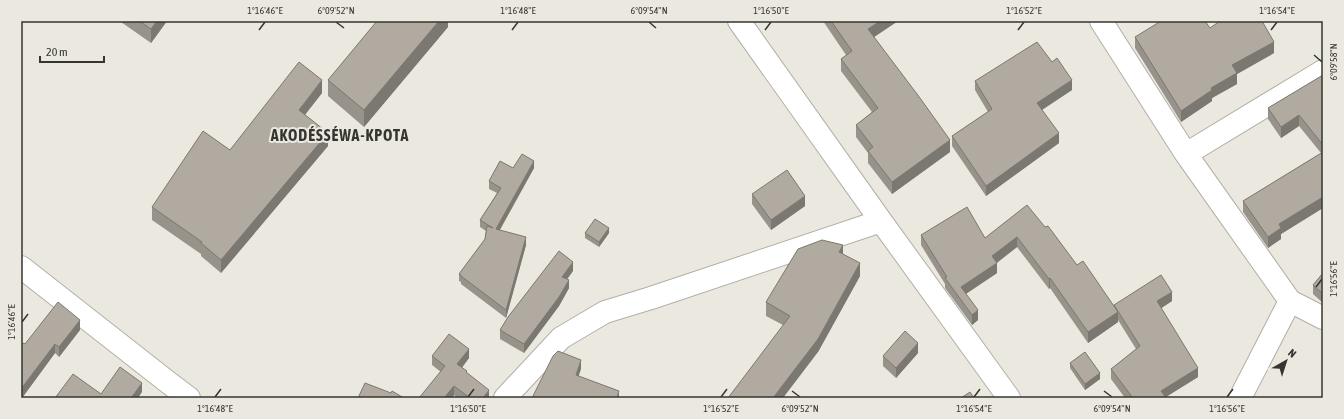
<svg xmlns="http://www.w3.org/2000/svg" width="1344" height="419" font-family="'Asap Condensed',sans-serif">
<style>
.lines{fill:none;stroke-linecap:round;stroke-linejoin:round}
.minor-casing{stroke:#b1b0a6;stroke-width:24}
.minor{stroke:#fff;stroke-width:22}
.wall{fill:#97928a}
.shaded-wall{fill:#7b7771}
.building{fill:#b0aaa1;stroke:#7b7771}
.ticks{fill:none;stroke:#363531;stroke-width:1.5}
.labels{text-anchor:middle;stroke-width:4;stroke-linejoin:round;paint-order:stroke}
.district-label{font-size:16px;font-weight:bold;letter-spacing:1px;fill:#363531;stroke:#ebe9df}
.neatline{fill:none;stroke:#363531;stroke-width:1.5}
.ticks-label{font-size:10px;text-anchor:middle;fill:#363531}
</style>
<rect width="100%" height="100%" fill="#ebe9df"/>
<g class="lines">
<defs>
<path id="minor" d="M739 21 881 221 1009 398
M1101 21 1186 154 1290 301 1323 318
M1186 154 1323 71
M21 267 169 383 189 398
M505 398 561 338 605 312 651 298 881 221
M1240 398 1290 301"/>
</defs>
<use href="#minor" class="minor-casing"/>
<use href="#minor" class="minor"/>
</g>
<path class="wall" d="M121 21H167L151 43 121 22Z
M448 21V27L364 127 328 96V80Z
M823 21H898L874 37 950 152 892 194 868 163V153L856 137V125L872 112 841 71V59L846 55Z
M1210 28 1274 53 1237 74V84L1212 98V101L1181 122 1135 48V37Z
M1052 62 1072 90 1042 110 1059 143 986 196 952 146V136L988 112 975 90V81Z
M1323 75V208L1281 234V239L1268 248 1243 212V201L1321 153 1299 126 1281 138 1268 119V108Z
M322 93 305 115 328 146 221 273 201 256V254L152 220V207L230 150Z
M513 168H534L500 230 526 245 506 318 461 284V282L459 281V274L485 239 486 231 480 227V220L497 193 489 189V181Z
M752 194 805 206 771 230 752 204Z
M1045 227 1077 265 1114 306V305L1172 301 1161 308 1198 377 1166 397V398H1125L1111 379V369L1136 349 1118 320V322L1088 343 1050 288 1049 289 1017 247 997 263V273L966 294 978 320 972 325 945 288V284L921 245V235L985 238Z
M585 233H609L599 247 585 238Z
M843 254 860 276 818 352 783 325 766 316V302Z
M573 271 567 279 569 288 559 306 524 353 500 339V330Z
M1323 273V303L1313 294V285Z
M80 330 59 357 55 353 22 398H21L25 344Z
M918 353 896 378 883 366V356Z
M432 356 469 358 462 368 489 398H457L454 395 452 398H419L441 372 432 365Z
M1070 363 1100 379 1085 390 1070 368Z"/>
<path class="shaded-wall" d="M157 21H167L151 43V29Z
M439 21H448V27L364 127V110Z
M880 21H898L868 41V29Z
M1274 42V53L1237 74V84L1212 98V101L1181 122V111L1211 88 1232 65Z
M322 80V93L299 122V110Z
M1072 80V90L1037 113V103Z
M1299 115V126L1281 138V127Z
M328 133V146L221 273V260Z
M1059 133V143L986 196V186Z
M950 140V152L892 194V182Z
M534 161V168L496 236V229Z
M1323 195V208L1281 234V239L1268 248V237L1279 224Z
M805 196V206L771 230V220Z
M609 228V233L599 247V242Z
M526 237V245L506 318V310Z
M1017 237V247L992 266V256Z
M843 245V258L839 252Z
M573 262V271L562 286V277Z
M860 263V276L818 352 783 398H773Z
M997 263V273L961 297V287Z
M1050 278V288L1049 289V279Z
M569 280V288L559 306 524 353V344Z
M1172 292V301L1157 311V301Z
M978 310V320L972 325V315Z
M1118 312V322L1088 343V332Z
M80 320V330L59 357V347Z
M918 343V353L896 378V368Z
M55 344V353L22 398H21V389Z
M469 349V358L457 373V364Z
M581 360V369L576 384V375Z
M1198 368V377L1164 398 1161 391Z
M1100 373V379L1085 390V384Z
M142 383V392L138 398H131Z
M454 386V395L452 398H444Z
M489 390V398H483Z
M619 391V398H617Z"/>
<path class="building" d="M139 21H157L151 29Z
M377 21H439L364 110 328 80Z
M831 21H880L868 29 920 98 950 140 892 182 868 151 873 147 856 125 878 108 841 59 852 51Z
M1161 21H1205L1210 28 1220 21H1262L1274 42 1232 65 1237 73 1211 88 1212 90 1181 111 1135 37Z
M1037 42 1052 62 1057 58 1072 80 1037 103 1059 133 986 186 952 136 992 109 975 81Z
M299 62 322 80 299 110 328 133 221 260 201 243 202 242 152 207 203 131 230 150Z
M1323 75V145L1299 115 1281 127 1268 108Z
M1323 152V195L1322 196 1323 197 1279 224 1281 228 1268 237 1243 201Z
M522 154 534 161 496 229 526 237 506 310 461 276V275L459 274 485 239 487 226 493 228 480 220 501 188 489 181 500 161 513 168Z
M787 170 805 196 771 220 752 194Z
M1027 205 1045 227 1048 226 1077 265 1083 261 1118 312 1088 332 1050 278 1049 279 1017 237 992 256 997 263 961 287 978 310 972 315 945 278 947 277 921 235 967 207 985 238Z
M595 219 609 228 599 242 585 233Z
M822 240 843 245 839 252 860 263 818 339 773 398H728L790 316 766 302 798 249Z
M559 251 573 262 562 277 569 280 559 297 524 344 500 330 508 317Z
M1323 273V294L1313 285Z
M1161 275 1172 292 1157 301 1198 368 1161 391 1166 398H1133L1111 369 1140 346 1114 305Z
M58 302 80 320 59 347 55 344 21 389V345L23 343 25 344Z
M905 331 918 343 896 368 883 356Z
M449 334 469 349 457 364 467 371 466 372 489 390 483 398H470L454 386 444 398H419L445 366 432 356Z
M558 351 581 360 576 375 619 391 617 398H532L553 356Z
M1085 352 1100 373 1085 384 1070 363Z
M120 367 142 383 131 398H55L73 374 101 394Z
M365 383 391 393 392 391 404 398H358Z
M970 392 974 398H961Z"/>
<path class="ticks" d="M336 22 344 28M649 22 656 28M259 30 265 22M512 30 518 22M765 30 771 22M1018 30 1024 22M1271 30 1277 22M1314 55 1322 62M1316 287 1322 279M22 322 28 314M792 391 800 397M1104 391 1112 397M215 397 221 389M468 397 474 389M721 397 727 389M974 397 980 389M1227 397 1233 389"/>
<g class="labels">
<g class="district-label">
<text x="340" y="141">AKODÉSSÉWA-KPOTA</text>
</g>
</g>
<rect width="1344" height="419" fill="none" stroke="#ebe9df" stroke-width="44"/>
<g transform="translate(1286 361) rotate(39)" stroke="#ebe9df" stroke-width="3" paint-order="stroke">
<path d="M0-3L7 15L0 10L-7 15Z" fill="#363531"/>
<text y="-6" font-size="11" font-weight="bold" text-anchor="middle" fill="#363531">N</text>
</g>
<path d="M40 56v6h64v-6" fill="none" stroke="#363531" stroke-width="2"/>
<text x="46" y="56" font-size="12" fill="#363531" stroke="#ebe9df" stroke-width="3" paint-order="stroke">20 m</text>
<rect x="22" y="22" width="1300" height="375" class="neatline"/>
<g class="ticks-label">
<text x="265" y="14">1°16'46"E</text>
<text x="336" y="14">6°09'52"N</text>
<text x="518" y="14">1°16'48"E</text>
<text x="649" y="14">6°09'54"N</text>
<text x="771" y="14">1°16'50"E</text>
<text x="1024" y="14">1°16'52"E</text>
<text x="1277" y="14">1°16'54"E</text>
<text transform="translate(1333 62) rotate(-90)" y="4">6°09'58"N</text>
<text transform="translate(1333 279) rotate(-90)" y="4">1°16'56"E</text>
<text transform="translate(11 322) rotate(-90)" y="4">1°16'46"E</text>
<text x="215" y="412">1°16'48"E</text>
<text x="468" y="412">1°16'50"E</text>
<text x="721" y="412">1°16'52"E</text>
<text x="800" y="412">6°09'52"N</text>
<text x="974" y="412">1°16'54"E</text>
<text x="1112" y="412">6°09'54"N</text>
<text x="1227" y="412">1°16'56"E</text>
</g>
</svg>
